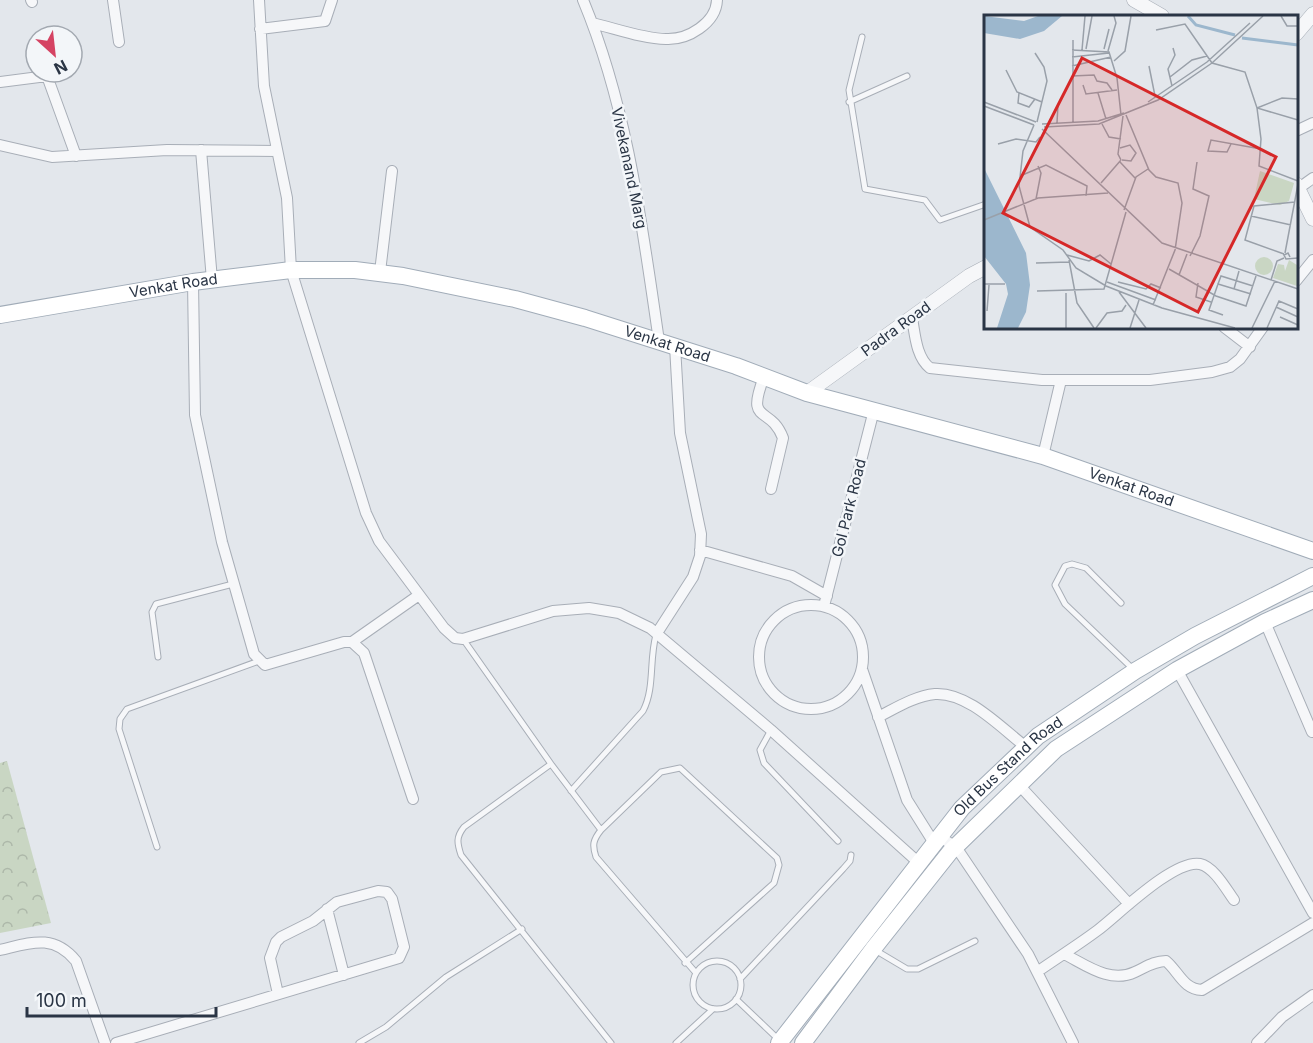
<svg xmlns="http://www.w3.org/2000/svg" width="1313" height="1043" font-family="Inter,sans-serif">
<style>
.park{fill:url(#park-crowns)}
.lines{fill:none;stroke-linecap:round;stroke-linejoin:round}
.service-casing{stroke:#a8aeb7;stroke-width:7}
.minor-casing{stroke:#a8aeb7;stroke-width:12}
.tertiary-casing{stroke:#a8aeb7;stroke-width:15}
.primary-casing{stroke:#a1acb8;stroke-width:18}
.service{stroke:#f6f7f9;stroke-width:5}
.minor{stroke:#f6f7f9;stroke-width:10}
.tertiary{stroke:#f6f7f9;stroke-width:14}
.primary{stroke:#fff;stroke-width:16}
.labels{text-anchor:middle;stroke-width:5;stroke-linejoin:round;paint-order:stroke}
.street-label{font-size:15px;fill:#2a3545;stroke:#f3f6f9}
.inset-river{fill:none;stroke:#9cb7cd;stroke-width:3}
.inset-road{fill:none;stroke:#99a0a9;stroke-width:1.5}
.view{fill:#d62828;fill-opacity:0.15;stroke:#d62828;stroke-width:3}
.inset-edge{fill:none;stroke:#2a3545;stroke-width:3}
</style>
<defs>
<pattern id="park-crowns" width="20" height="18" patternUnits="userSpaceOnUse" patternTransform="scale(1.5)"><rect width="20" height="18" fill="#c9d6c3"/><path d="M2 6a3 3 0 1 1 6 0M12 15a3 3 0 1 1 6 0" fill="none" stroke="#adb8a9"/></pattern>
</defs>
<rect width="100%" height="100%" fill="#e3e7ec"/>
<path class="park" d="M7 761 51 923 0 933V763Z"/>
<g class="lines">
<defs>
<path id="service" d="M862 37 849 90 865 189 925 200 940 220 986 204
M849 102 907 76
M1121 603 1086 568 1072 564 1065 566 1055 585 1065 604 1134 670
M463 639 551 764 601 830C593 840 592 845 596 857L696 973
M158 657 152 612 156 604 233 584
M771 730 760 750 764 763 838 841
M551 764 464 827C456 837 457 843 461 855L611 1043
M571 791 643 711C655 688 649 660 656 635
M601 830 661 772 680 768 777 858 779 865 774 883 685 963
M157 847 119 729 120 719 127 709 259 661
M875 950 907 969H918L975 941
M693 985a24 24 0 1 1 48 0a24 24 0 1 1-48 0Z
M740 979 843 869 850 861 851 855
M736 999 778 1039
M359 1043 386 1027 446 977 522 929
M676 1043 713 1009"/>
<path id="minor" d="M31 0 32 2
M113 0 119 42
M259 0 264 86 287 198 291 270 366 513 379 541 444 628 455 638 463 639 553 611 589 608 619 613 650 628 771 730 919 863
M583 0C628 108 642 226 659 341
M592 23C614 28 644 39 666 39 688 40 716 23 717 0
M260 29 325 21 332 0
M0 82 47 76 76 156
M1296 131 1313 123
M0 145 52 157 167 150 277 151
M201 150 212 280
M1299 188 1313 178
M380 272 392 171
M1296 281 1313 260
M193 282 195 415 222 542 254 654 265 665 344 642H352L364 653 413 799
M912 318C915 334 916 357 930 368L1042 380H1150L1212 372 1230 367 1240 359 1263 327
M1224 327 1250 347
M764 377C745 426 770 404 783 438L771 489
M1043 456 1061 380
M700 550 792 576 827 596
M759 657a52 52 0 1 1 104 0a52 52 0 1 1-104 0Z
M824 606 874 410
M1265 622 1312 732
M657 633 693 577 700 556 701 534 680 433 675 346
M352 642 419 595
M862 669 907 800 934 843
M1177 670 1313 913
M878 717C896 708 915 696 935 694 968 692 1001 728 1026 747
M1019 785 1129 904
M940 837 956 847 1028 954 1073 1043
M327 909 344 975
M0 950C30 943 53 933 76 961L105 1043
M1064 954C1086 965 1110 984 1135 972 1146 967 1154 961 1166 961 1179 972 1183 989 1202 990L1313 923
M1037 972C1057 958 1078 945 1098 930 1118 915 1174 859 1200 864 1214 867 1226 889 1234 900
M116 1043 399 958 404 947 392 899 387 892 378 891 337 902 313 921 281 937 276 942 270 958 278 994
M1257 1043 1282 1017 1313 995"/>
<path id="tertiary" d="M1134 0 1162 16
M1296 34 1313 14
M1296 184 1313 219
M807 393 969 276 986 267"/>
<g id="primary">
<path id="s1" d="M0 315 193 282 291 270H355L403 276 515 299 585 318 736 366 807 393 1043 456 1313 551"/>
<path id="s2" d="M779 1043 962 808 1038 736 1135 671 1195 636 1313 576"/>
<path d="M803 1043 873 949 950 852 1056 749 1177 670 1265 622 1313 600"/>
</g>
</defs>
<use href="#service" class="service-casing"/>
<use href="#minor" class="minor-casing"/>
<use href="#tertiary" class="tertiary-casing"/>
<use href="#primary" class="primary-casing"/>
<use href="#service" class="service"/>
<use href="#minor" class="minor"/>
<use href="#tertiary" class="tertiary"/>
<use href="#primary" class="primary"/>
</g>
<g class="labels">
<g class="street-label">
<text transform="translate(629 168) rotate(78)" y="5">Vivekanand Marg</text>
<text dy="5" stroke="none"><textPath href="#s1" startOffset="176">Venkat Road</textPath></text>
<text transform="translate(896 329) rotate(-36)" y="5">Padra Road</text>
<text dy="5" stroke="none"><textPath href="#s1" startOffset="680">Venkat Road</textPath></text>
<text dy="5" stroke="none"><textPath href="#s1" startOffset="1166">Venkat Road</textPath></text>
<text transform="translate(849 508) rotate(-76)" y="5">Gol Park Road</text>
<text dy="5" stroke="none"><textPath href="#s2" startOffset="360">Old Bus Stand Road</textPath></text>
</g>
</g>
<g transform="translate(984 15)">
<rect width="314" height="314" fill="#e3e7ec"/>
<path d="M276 156 310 168 305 186 296 190 270 184ZM271 251a9 9 0 1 1 18 0a9 9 0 1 1-18 0ZM305 245 313 250V271L289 263 294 249 300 250 301 256Z" fill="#c9d6c3"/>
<path d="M0 1 40 6 54 1H78L60 16 36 24 0 18ZM0 153 42 238 46 270 42 297 34 313H13L24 279 22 269 0 241Z" fill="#9cb7cd"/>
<path class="inset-river" d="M204 1 212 10 251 20M258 23 314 30"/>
<path class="inset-road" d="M297 1 303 11H314M172 15 201 9 228 48 261 57 273 93 314 105M89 25V107M102 34 108 1M120 34 125 14M88 35 125 37 133 63 137 100M98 35 101 1M124 36 132 8 130 1M51 38 60 52 63 66 53 107M88 42 125 38M130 46 141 36 147 1M88 51 127 42M165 51 171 81M22 55 33 77 58 87M88 61 110 60 113 66 123 68 128 75M186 62 208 45 223 41M99 70 102 79 133 75M188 71 184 54 191 40 189 33M35 78 34 88 45 92 51 84M114 78 122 104M314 84 298 83 273 93 277 124 275 151 314 166M0 87 52 107M164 87 223 47 266 8M0 91 50 110M142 100 165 155 172 162 194 168 198 188 191 235 169 290M73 108 74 89M58 109 114 106 140 98M118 109 125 122 137 124M50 110 39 136 35 171 46 212 79 235 92 253 122 271 178 293 251 313M60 112 115 109 174 85 228 48 279 1M58 114 178 228 314 274M14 129 32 124 52 127 56 122M247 129 243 137 224 136 227 125 277 134M136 133 146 130 152 138 147 146 138 145M137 145 134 139 139 101M136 147 151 163M36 161 62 150 103 171 102 181M117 168 137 145M52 184 57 158 54 151M140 195 152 162 164 154M267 201 307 210M0 205 54 183 124 178M301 238 314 169M300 239 261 225 270 191 311 187M83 240 105 246 116 240 127 249M206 241 216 221 225 181 209 174 213 147M306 242 304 238 300 240 302 244 314 243M85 245 93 288 110 313M52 248 85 247M185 254 232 281 262 291 272 261M195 260 203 239M287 265 293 246 300 243M123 267 172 285M134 267 162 274 167 269 177 273M214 268 212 282 227 287M0 269H21M234 269 225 295 239 300M250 274 255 256M53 276 120 274 142 197M135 277 162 313M82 278V313M267 279 234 269 237 261 269 271M292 292 314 302M3 296 5 270M296 302 314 310M112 313 123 298 138 296 142 290M146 313 155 285M268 313 291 266M283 313 295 286 314 294"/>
<path class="view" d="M98 43 292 142 214 297 19 198Z"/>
<rect width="314" height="314" class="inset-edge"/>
</g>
<g transform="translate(54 54) rotate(153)"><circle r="28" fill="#f3f6f9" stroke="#a3a9b1" stroke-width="1.5"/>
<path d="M0-4.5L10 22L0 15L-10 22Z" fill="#d54363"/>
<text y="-9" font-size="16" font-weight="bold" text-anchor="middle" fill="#2a3545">N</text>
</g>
<path d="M27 1007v9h189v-9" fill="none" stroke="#2a3545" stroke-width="3"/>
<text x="36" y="1007" font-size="18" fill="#2a3545" stroke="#f3f6f9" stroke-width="4.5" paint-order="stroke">100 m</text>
</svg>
